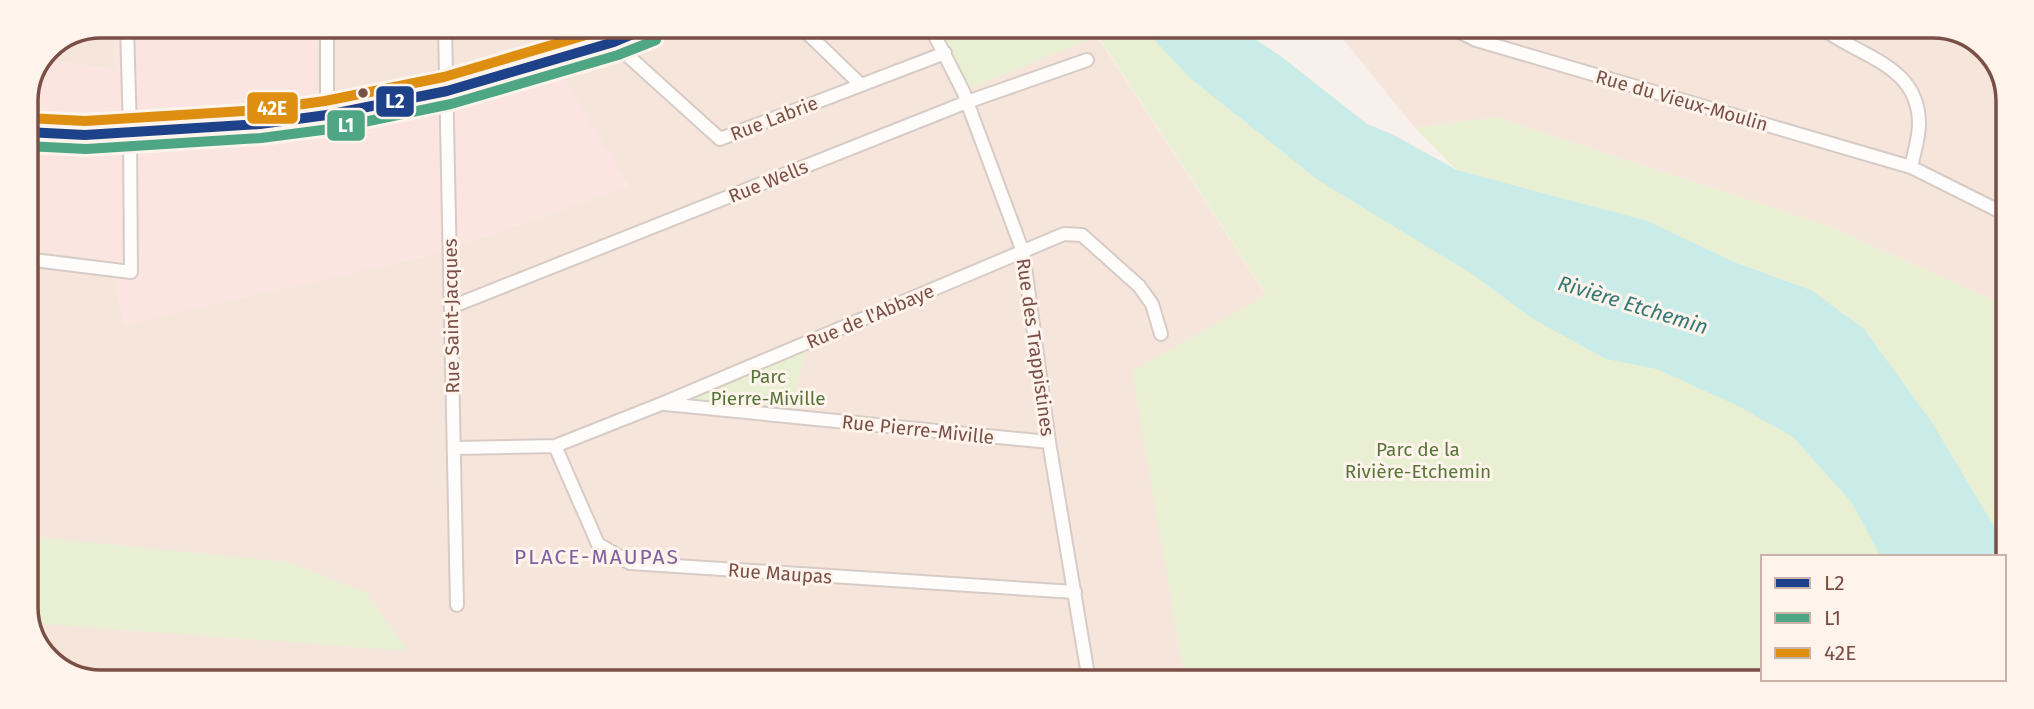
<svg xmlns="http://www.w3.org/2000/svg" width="2034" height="709" font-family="'Fira Sans',sans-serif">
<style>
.residential{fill:#f6e5db}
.commercial{fill:#fce5e0}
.green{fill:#e9efd3}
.water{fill:#caece9}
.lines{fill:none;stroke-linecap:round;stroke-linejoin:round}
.street-casing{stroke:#d7cbc6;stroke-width:16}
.primary-casing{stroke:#daccc8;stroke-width:23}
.street{stroke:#fefdfc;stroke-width:12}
.primary{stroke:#f3ebe5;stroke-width:19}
.bus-1-casing{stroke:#fff4ec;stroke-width:16}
.bus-2-casing{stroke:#fff4ec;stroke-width:16}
.bus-3-casing{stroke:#fff4ec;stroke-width:16}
.bus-1{stroke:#1e4289;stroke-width:10}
.bus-2{stroke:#4ea685;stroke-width:10}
.bus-3{stroke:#de8f12;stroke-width:10}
.bus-dot{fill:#7a4f46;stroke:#fff4ec;stroke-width:2.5}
.labels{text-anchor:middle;stroke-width:6;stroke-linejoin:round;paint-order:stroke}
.street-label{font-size:19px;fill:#7a4f46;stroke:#fff4ec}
.park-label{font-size:19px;fill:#567538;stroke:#fff4ec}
.water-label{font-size:21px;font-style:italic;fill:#357977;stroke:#fff4ec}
.neighbourhood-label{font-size:21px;letter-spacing:2px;fill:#7e619e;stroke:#fff4ec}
.rim{fill:none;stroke:#7a4f46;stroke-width:3.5}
.line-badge{stroke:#fff4ec;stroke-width:2.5}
.badge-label{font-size:19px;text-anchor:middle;font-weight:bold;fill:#fff}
</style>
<rect width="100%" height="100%" fill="#f8f0ea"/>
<path class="residential" d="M102 26H115L114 69 43 60 49 48Z
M316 27 930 28 963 91 1097 36 1267 296 1133 371 1185 681 78 679 42 654 26 613V248L111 261 124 324 432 255 629 186 592 127 550 52 313 102Z
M1335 29 1956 30 1992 55 2008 96 2006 306 1829 226 1495 117 1415 128Z"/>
<path class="commercial" d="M115 26 316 27 314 102 550 51 592 127 629 186 432 255 123 325 111 261 26 248V97L43 60 114 69Z"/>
<path class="green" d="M931 28 1209 29 1296 115 1742 339 1961 557H1763V679H1943L1933 683 1185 681 1132 371 1267 295 1098 36 963 91Z
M1495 117 1829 226 2006 306 2004 540 1992 523 1932 422 1864 329 1811 290 1734 262 1648 221 1457 170 1415 128Z
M808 342 789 416 661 404Z
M26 536 288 562 366 592 408 651 30 623 26 613Z"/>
<path class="water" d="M1143 28 1240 29 1282 57 1367 124 1392 134 1457 170 1648 221 1734 262 1811 290 1864 329 1932 422 1992 523 2004 540V576V557H1881L1852 503 1793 437 1740 407 1657 369 1606 359 1533 319 1472 274 1318 180 1190 78Z"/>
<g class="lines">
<defs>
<path id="street" d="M445 27 457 605
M596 27 720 139 945 53
M802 28 861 85
M931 28 963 91 1023 252 1049 442 1089 681
M1454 29 1476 40 1911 167 2007 215
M1825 30C1863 58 1919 66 1919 124 1919 138 1914 153 1911 167
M327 115V27
M26 259 131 272 130 132 127 26
M451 307 967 102 1087 60
M665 404 1049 442
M555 446 598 544 630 563 1075 592
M454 448 555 446 661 404 1064 234 1082 235 1139 286 1152 304 1161 334"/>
<path id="primary" d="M26 132 85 135 260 124 327 115 447 91 614 42 651 27"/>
</defs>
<use href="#street" class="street-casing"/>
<use href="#primary" class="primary-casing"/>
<use href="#street" class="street"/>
<use href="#primary" class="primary"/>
<defs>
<path id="bus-1" d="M26 132 85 135 260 124 327 115 447 91 614 42 650 27"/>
<path id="bus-2" d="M26 146 86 149 261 138 330 129 451 104 618 55 656 40"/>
<path id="bus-3" d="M27 118 85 121 259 110 325 101 444 77 613 27"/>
</defs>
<use href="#bus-1" class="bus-1-casing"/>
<use href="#bus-2" class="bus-2-casing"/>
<use href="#bus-3" class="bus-3-casing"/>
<use href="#bus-1" class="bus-1"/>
<use href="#bus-2" class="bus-2"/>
<use href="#bus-3" class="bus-3"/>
</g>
<circle class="bus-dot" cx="363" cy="93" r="6"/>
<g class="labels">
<g class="street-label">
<text transform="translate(1682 100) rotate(16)" y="7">Rue du Vieux-Moulin</text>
<text transform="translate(774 118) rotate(-21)" y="7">Rue Labrie</text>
<text transform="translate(768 181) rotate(-22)" y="7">Rue Wells</text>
<text transform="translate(451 316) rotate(-91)" y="7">Rue Saint-Jacques</text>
<text transform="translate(870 316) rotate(-23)" y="7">Rue de l'Abbaye</text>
<text transform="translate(1036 347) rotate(82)" y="7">Rue des Trappistines</text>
<text transform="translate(918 429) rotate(6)" y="7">Rue Pierre-Miville</text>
<text transform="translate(780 573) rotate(4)" y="7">Rue Maupas</text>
</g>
<g class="park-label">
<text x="768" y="383">Parc<tspan x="768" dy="22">Pierre-Miville</tspan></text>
<text x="1418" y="456">Parc de la<tspan x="1418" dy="22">Rivière-Etchemin</tspan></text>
</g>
<g class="water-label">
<text transform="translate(1633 305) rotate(17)" y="7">Rivière Etchemin</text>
</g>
<g class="neighbourhood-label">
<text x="597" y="564">PLACE-MAUPAS</text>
</g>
</g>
<path d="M0 0H2034V709H0ZM101 38H1933A63 63 0 0 1 1996 101V607A63 63 0 0 1 1933 670H101A63 63 0 0 1 38 607V101A63 63 0 0 1 101 38Z" fill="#fff4ec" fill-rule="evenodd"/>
<path class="rim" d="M101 38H1933A63 63 0 0 1 1996 101V607A63 63 0 0 1 1933 670H101A63 63 0 0 1 38 607V101A63 63 0 0 1 101 38Z"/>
<g class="line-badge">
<rect x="375" y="85" width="40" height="33" rx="7" fill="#1e4289"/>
<rect x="246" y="91" width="53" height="34" rx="7" fill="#de8f12"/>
<rect x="326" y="109" width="40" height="33" rx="7" fill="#4ea685"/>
</g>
<g class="badge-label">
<text x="395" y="108">L2</text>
<text x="272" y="115">42E</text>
<text x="346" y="132">L1</text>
</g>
<rect x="1761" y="555" width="245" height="126" fill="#fff4ec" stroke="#cab2aa" stroke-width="2"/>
<rect x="1775" y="578" width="35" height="10" fill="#1e4289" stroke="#cab2aa" stroke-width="2"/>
<text x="1824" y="590" font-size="21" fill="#7a4f46">L2</text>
<rect x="1775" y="613" width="35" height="10" fill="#4ea685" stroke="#cab2aa" stroke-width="2"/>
<text x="1824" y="625" font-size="21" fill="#7a4f46">L1</text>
<rect x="1775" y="648" width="35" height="10" fill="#de8f12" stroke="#cab2aa" stroke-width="2"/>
<text x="1824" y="660" font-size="21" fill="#7a4f46">42E</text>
</svg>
